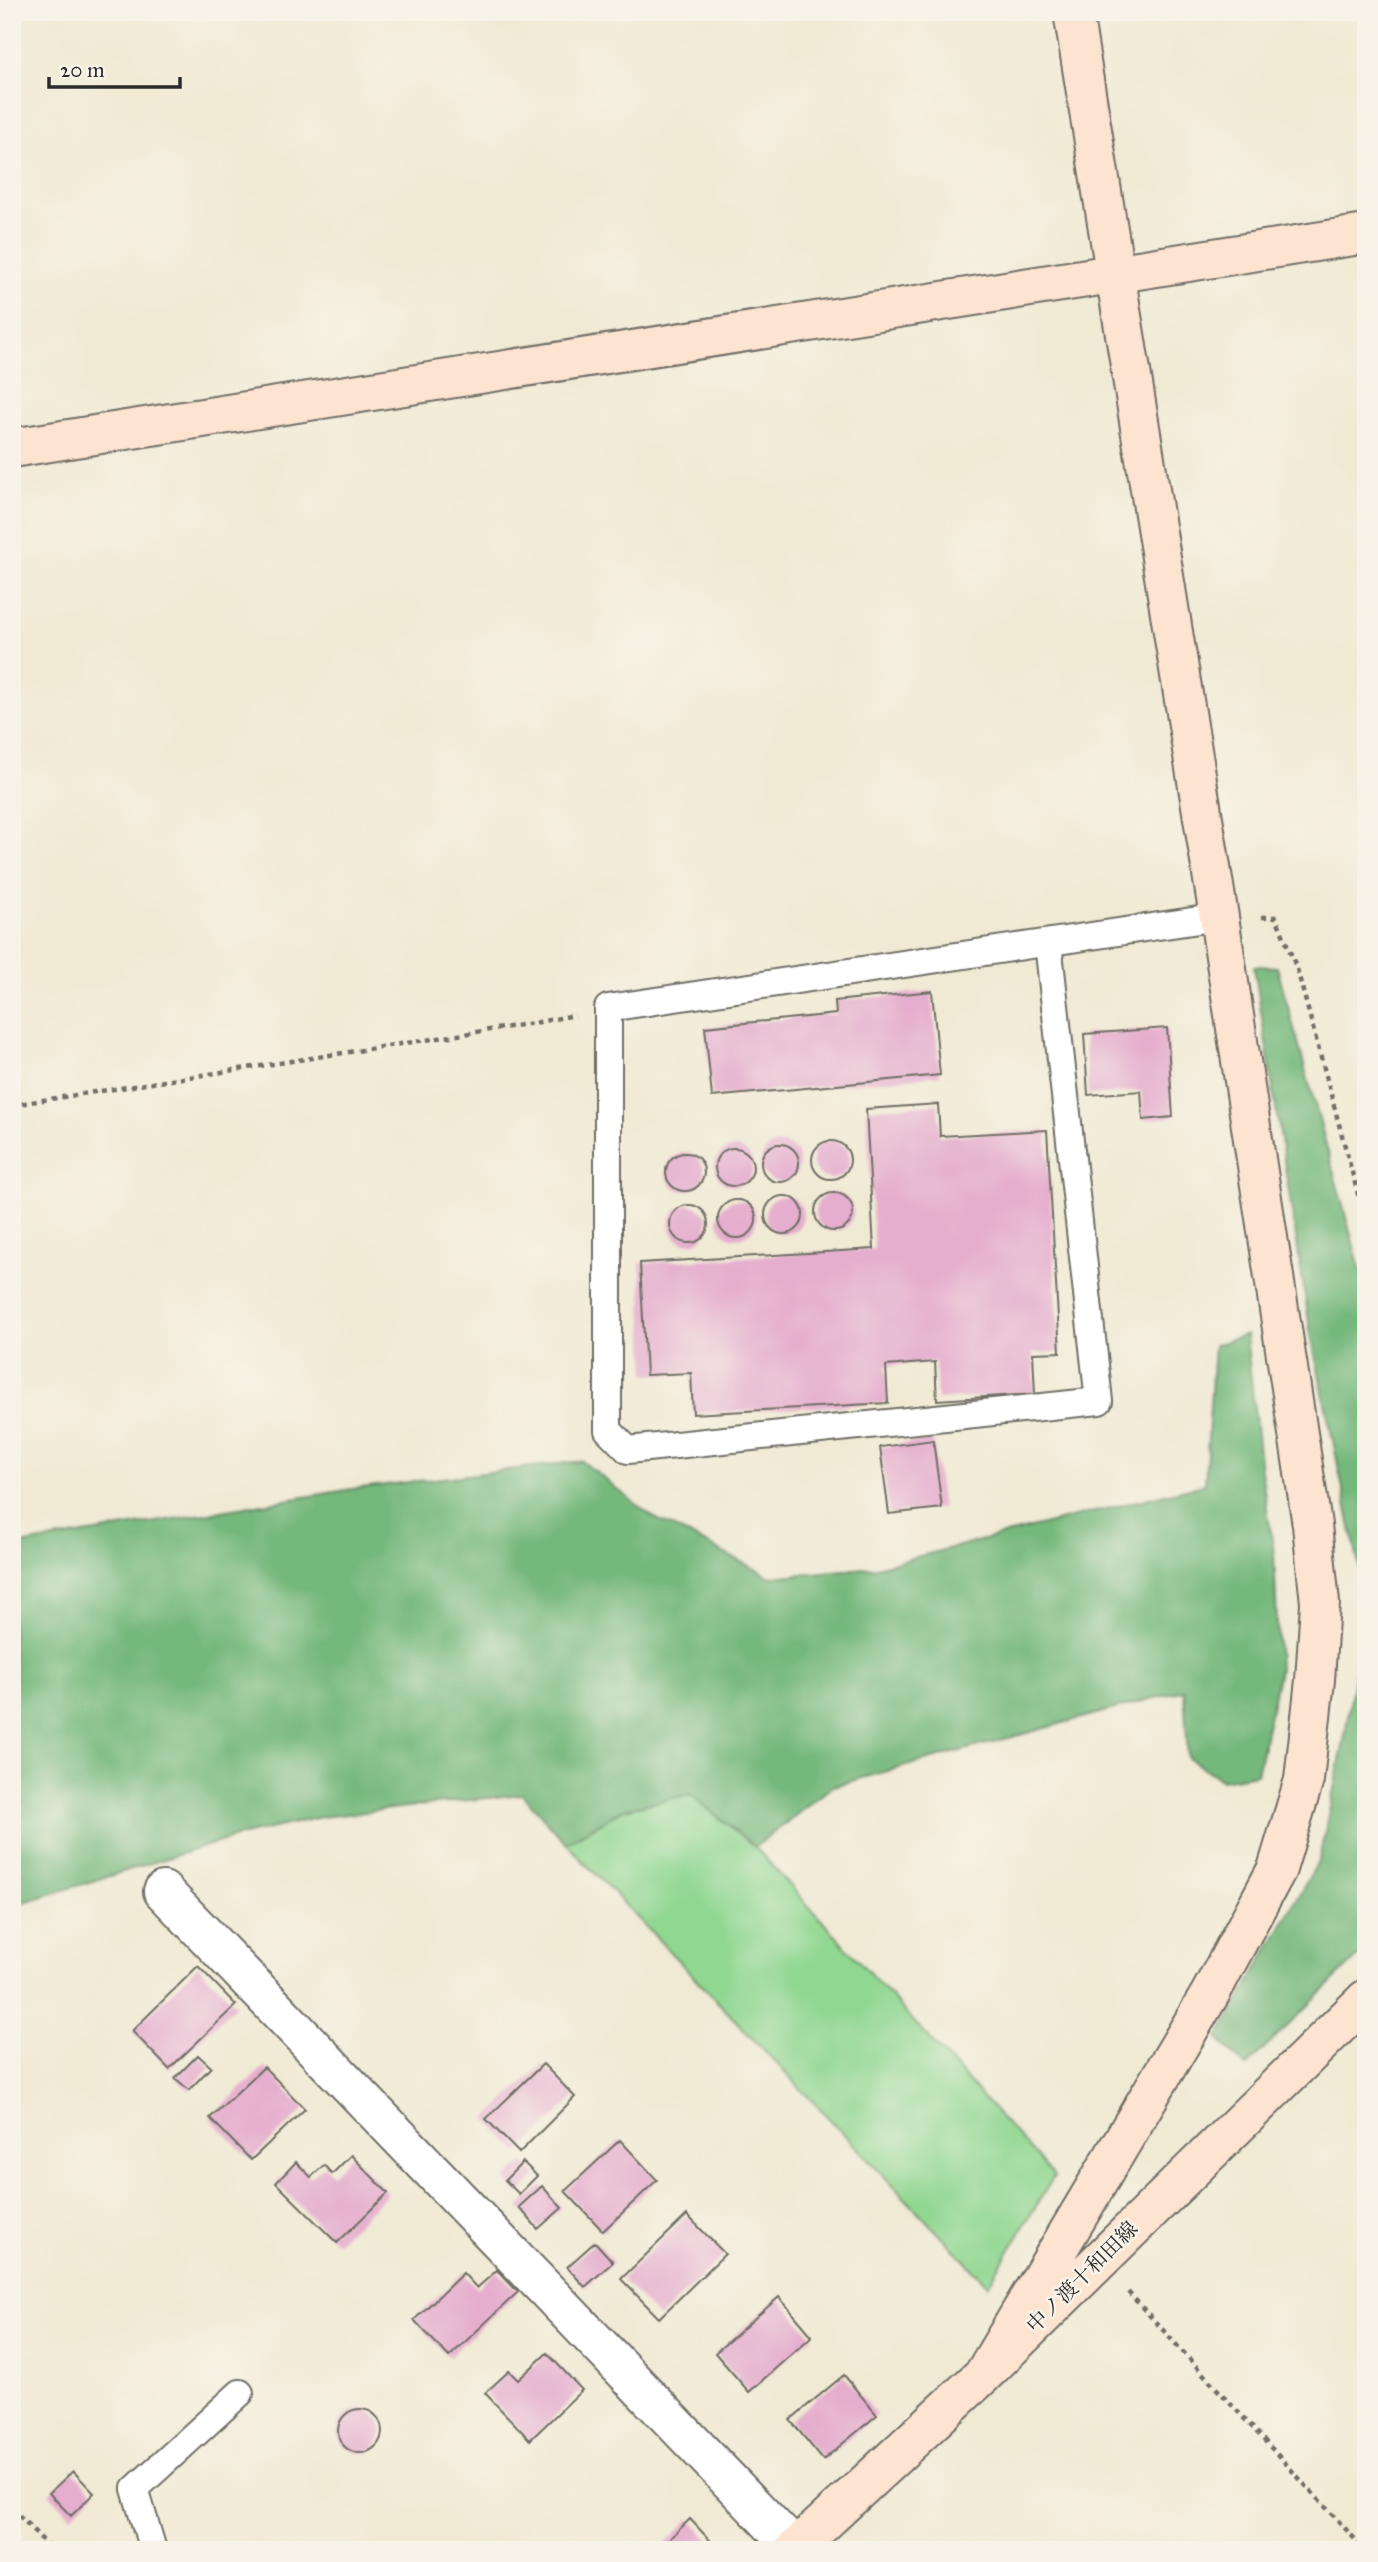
<svg xmlns="http://www.w3.org/2000/svg" width="1378" height="2562" font-family="'IM FELL Great Primer','Noto Serif JP',serif">
<style>
.green{fill:#90d792;stroke:#5e815e;stroke-width:2}
.forest{fill:#74b87c;stroke:#507254;stroke-width:2}
.building{fill:#e5aece}
.lines{fill:none;stroke-linecap:round;stroke-linejoin:round}
.lane-casing{stroke:#706e66;stroke-width:30}
.street-casing{stroke:#706e66;stroke-width:42}
.secondary-casing{stroke:#706e66;stroke-width:42}
.path{stroke:#706e66;stroke-width:4.5;stroke-dasharray:5 5;stroke-linecap:butt}
.lane{stroke:#fff;stroke-width:26}
.street{stroke:#fff;stroke-width:38}
.secondary{stroke:#fde4d1;stroke-width:38}
.labels{text-anchor:middle;stroke-width:5;stroke-linejoin:round;paint-order:stroke}
.street-label{font-size:21px;fill:#2b2b2b;stroke:#f7f3e8}
</style>
<rect width="100%" height="100%" fill="#f7f3e8"/>
<filter id="ink" filterUnits="userSpaceOnUse"><feTurbulence type="fractalNoise" baseFrequency=".0143" numOctaves="2"/><feDisplacementMap in="SourceGraphic" scale="14" xChannelSelector="R" yChannelSelector="G"/><feConvolveMatrix kernelMatrix="1 2 1 2 8 2 1 2 1" color-interpolation-filters="sRGB"/></filter>
<filter id="wash" filterUnits="userSpaceOnUse"><feTurbulence type="fractalNoise" baseFrequency=".00686" numOctaves="4" result="noise"/><feDisplacementMap in="SourceGraphic" scale="28" xChannelSelector="R" yChannelSelector="G"/><feGaussianBlur stdDeviation="1.57" result="paint"/><feColorMatrix in="noise" values="0 0 0 0 0 0 0 0 0 0 0 0 0 0 0 0 0 1.4 0 .05"/><feComposite in="paint" operator="in"/></filter>
<g filter="url(#wash)">
<rect width="100%" height="100%" fill="#f0ead4"/>
<path class="green" d="M690 1794 755 1847 1054 2176 988 2285 566 1843 624 1809Z"/>
<path class="forest" d="M1254 966 1277 967 1362 1275 1366 1281V1949L1246 2067 1218 2038 1319 1860 1344 1741 1366 1600 1311 1335Z
M1246 1335 1261 1471 1274 1552 1279 1670 1257 1774 1222 1780 1188 1758 1184 1690 833 1786 755 1847 690 1794 624 1809 566 1843 522 1794 321 1817 239 1836 12 1906V1546L352 1489 582 1461 651 1516 771 1577 876 1567 1205 1484 1214 1345Z"/>
<g id="blocks">
<path class="building" d="M932 991 940 1075 712 1097 705 1027 836 1014 835 1001Z
M1167 1028 1173 1117 1143 1120 1141 1091 1088 1095 1084 1034Z
M938 1104 940 1136 1047 1130 1060 1352 1033 1353 1035 1394 937 1400 935 1362 886 1366 888 1403 693 1414 691 1373 646 1375 640 1263 874 1249 866 1109Z
M812 1160a19 19 0 1 1 38 0a19 19 0 1 1-38 0Z
M761 1163a19 19 0 1 1 38 0a19 19 0 1 1-38 0Z
M715 1167a19 19 0 1 1 38 0a19 19 0 1 1-38 0Z
M666 1172a19 19 0 1 1 38 0a19 19 0 1 1-38 0Z
M815 1212a19 19 0 1 1 38 0a19 19 0 1 1-38 0Z
M765 1215a19 19 0 1 1 38 0a19 19 0 1 1-38 0Z
M718 1219a19 19 0 1 1 38 0a19 19 0 1 1-38 0Z
M670 1224a19 19 0 1 1 38 0a19 19 0 1 1-38 0Z
M933 1440 942 1508 889 1514 880 1447Z
M198 1966 236 2005 169 2069 132 2031Z
M198 2055 211 2067 189 2090 175 2078Z
M543 2064 575 2097 519 2153 486 2119Z
M264 2067 305 2109 251 2160 210 2118Z
M620 2140 657 2180 603 2231 565 2191Z
M351 2155 388 2193 337 2243 276 2183 296 2162 311 2177 324 2165 332 2174Z
M523 2162 537 2176 519 2194 505 2180Z
M542 2186 562 2208 538 2229 519 2207Z
M687 2215 725 2254 659 2318 621 2279Z
M595 2242 613 2262 585 2287 567 2267Z
M497 2270 518 2292 449 2357 414 2320 463 2273 477 2288Z
M779 2297 812 2336 749 2392 715 2353Z
M547 2353 582 2390 530 2440 485 2393 509 2371 518 2380Z
M844 2375 877 2415 823 2460 790 2420Z
M338 2431a22 22 0 1 1 44 0a22 22 0 1 1-44 0Z
M73 2471 94 2493 71 2516 49 2493Z
M690 2519 719 2550H658Z"/>
</g>
</g>
<g filter="url(#ink)">
<use href="#blocks" fill-opacity="0" stroke="#706e66" stroke-width="2"/>
<g class="lines">
<defs>
<path id="lane" d="M1048 943 1099 1401 628 1450 608 1430V1008L1219 917
M153 2550 135 2489 240 2393"/>
<path id="street" d="M163 1891 795 2549"/>
<path id="secondary" d="M12 448 1366 234
M984 2374 1210 1994 1277 1869 1304 1780 1315 1680 1320 1603 1312 1525 1219 917 1073 12
M794 2550 984 2374 1366 1999"/>
</defs>
<use href="#lane" class="lane-casing"/>
<use href="#street" class="street-casing"/>
<use href="#secondary" class="secondary-casing"/>
<path class="path" d="M1262 917H1276L1297 969 1366 1224
M12 1105 534 1023 575 1015
M1128 2292 1365 2550
M12 2508 52 2550"/>
<use href="#lane" class="lane"/>
<use href="#street" class="street"/>
<use href="#secondary" class="secondary"/>
</g>
</g>
<g class="labels">
<g class="street-label">
<text transform="translate(1082 2277) rotate(-45)" y="7">中ノ渡十和田線</text>
</g>
</g>
<rect width="1378" height="2562" fill="none" stroke="#f7f3e8" stroke-width="42"/>
<path d="M49 77v10h131v-10" fill="none" stroke="#2b2b2b" stroke-width="3.5"/>
<text x="60" y="77" font-size="21" fill="#2b2b2b" stroke="#f7f3e8" stroke-width="5" paint-order="stroke">20 m</text>
</svg>
